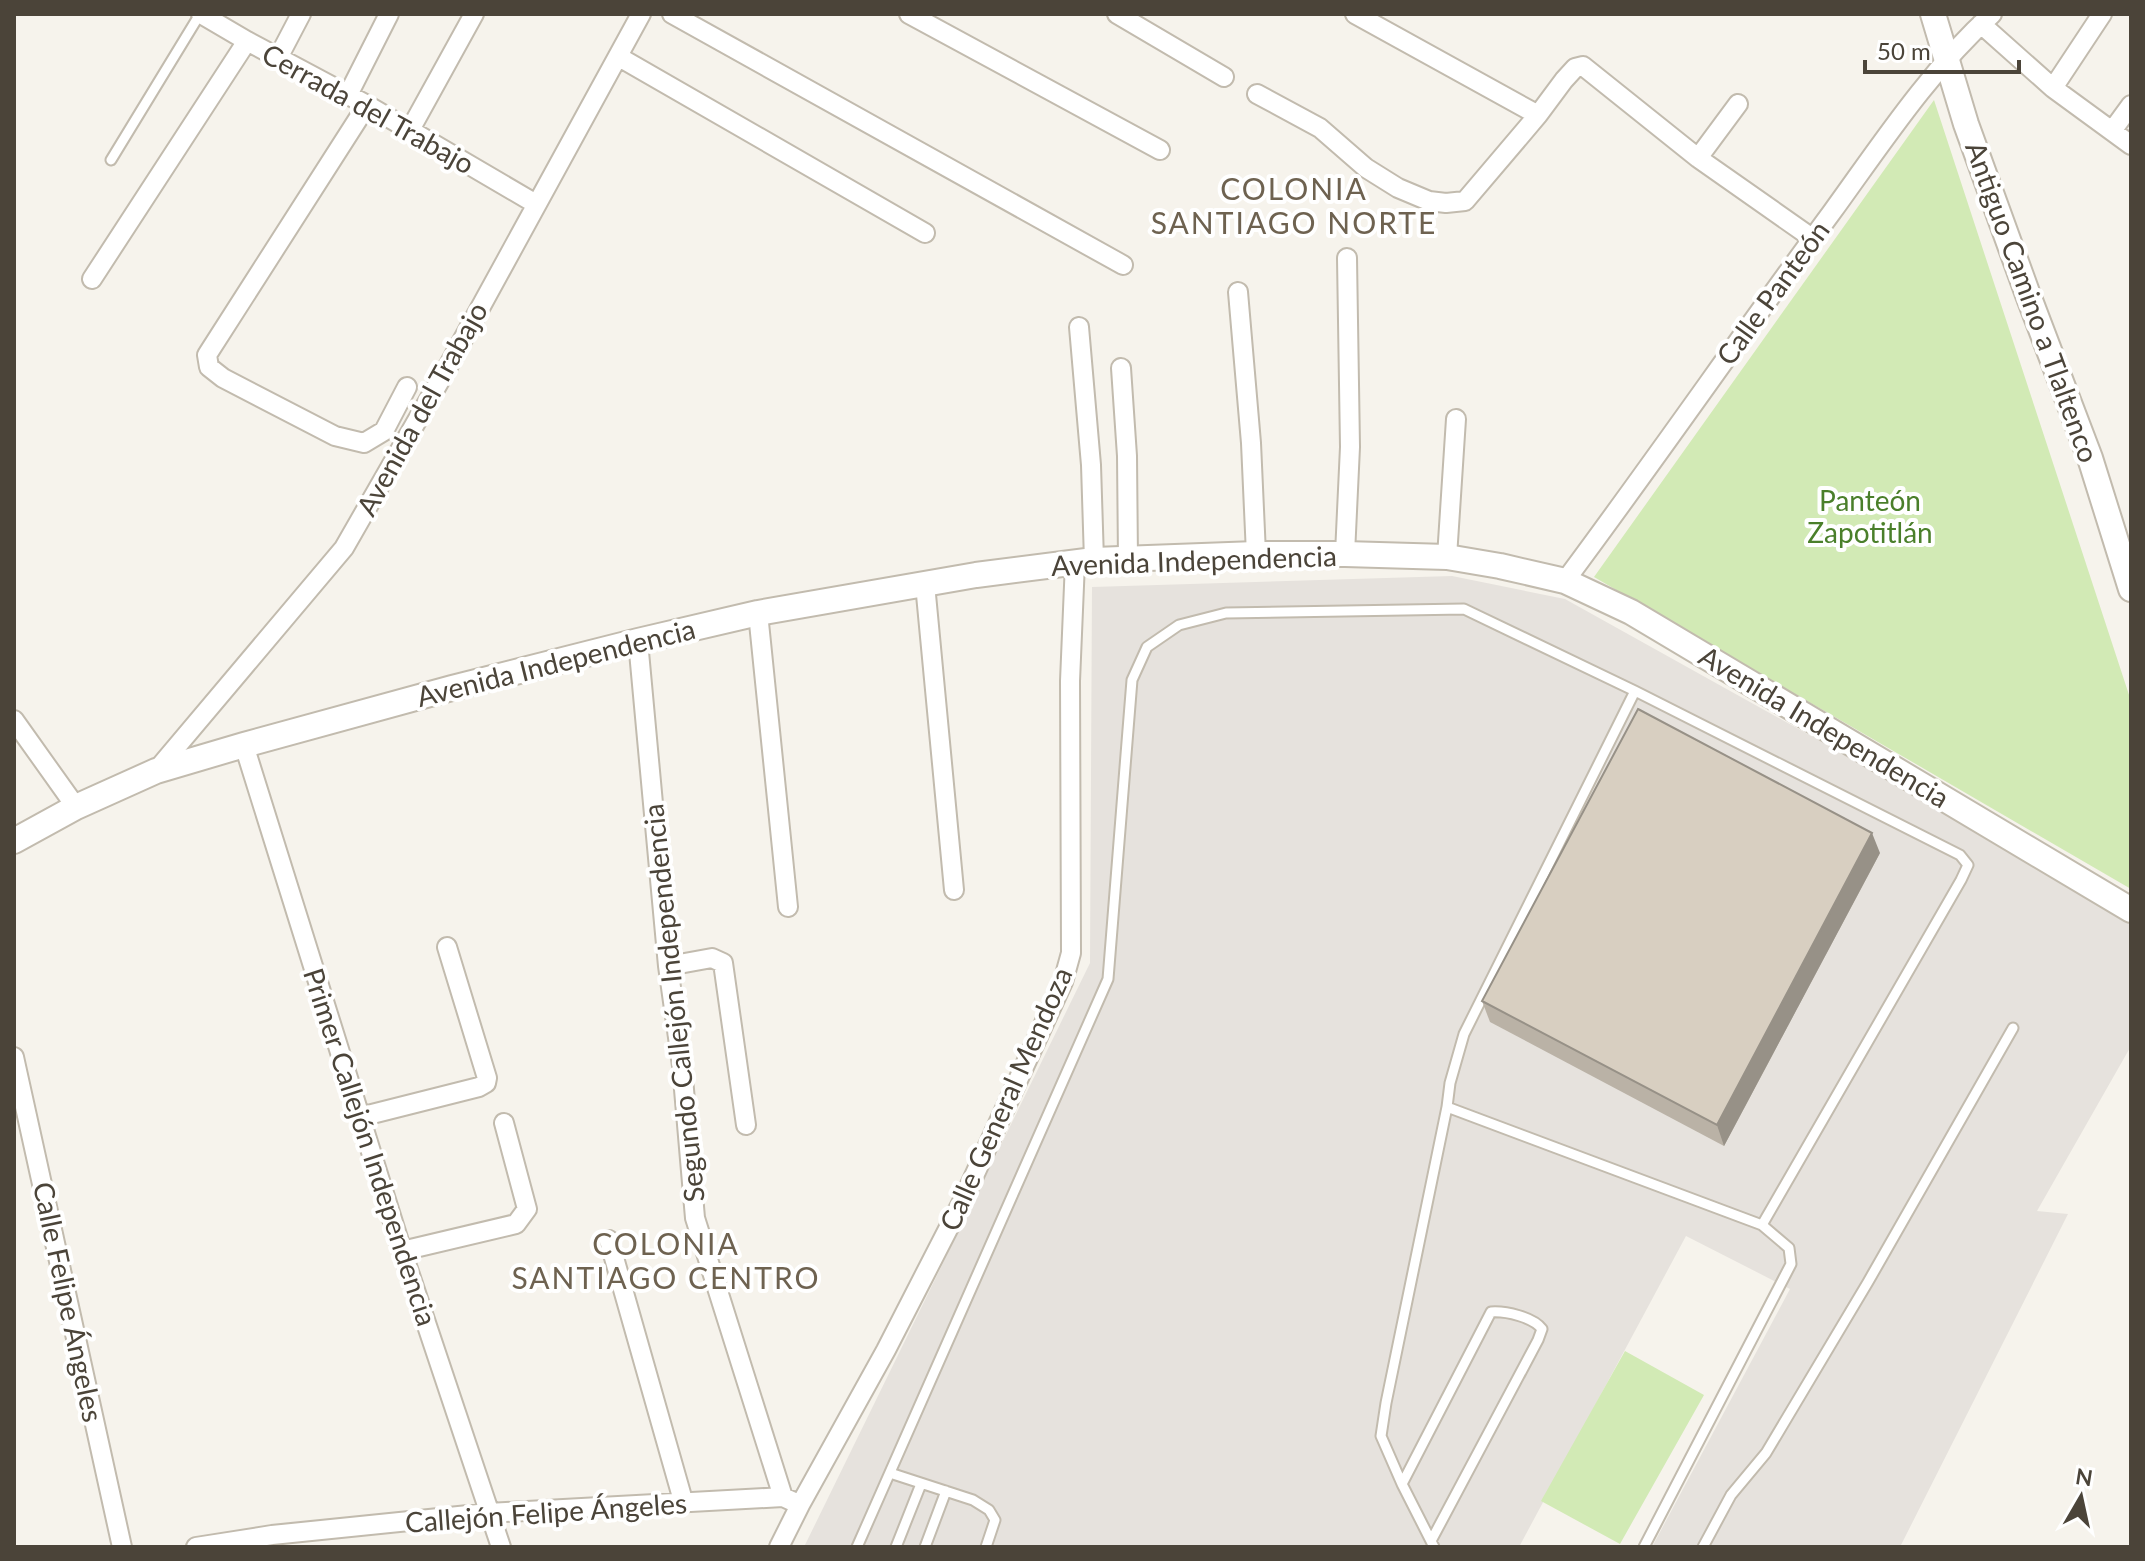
<svg xmlns="http://www.w3.org/2000/svg" width="2145" height="1561" font-family="Lato,sans-serif">
<style>
.industrial{fill:#e6e2dd}
.green{fill:#d2eab5}
.lines{fill:none;stroke-linecap:round;stroke-linejoin:round}
.service-casing{stroke:#c2bbae;stroke-width:13}
.minor-casing{stroke:#c2bbae;stroke-width:22}
.tertiary-casing{stroke:#c2bbae;stroke-width:28}
.service{stroke:#fff;stroke-width:9}
.minor{stroke:#fff;stroke-width:18}
.tertiary{stroke:#fff;stroke-width:24}
.wall{fill:#bab2a6}
.shaded-wall{fill:#979187}
.building{fill:#d8cfc1;stroke:#979187;stroke-width:2}
.labels{text-anchor:middle;stroke-width:8;stroke-linejoin:round;paint-order:stroke}
.street-label{font-size:28px;fill:#4b4439;stroke:#fff}
.park-label{font-size:28px;fill:#4a7f2a;stroke:#fff}
.neighbourhood-label{font-size:30px;letter-spacing:2px;fill:#6e6250;stroke:#fff}
</style>
<rect width="100%" height="100%" fill="#f6f3ec"/>
<path class="industrial" d="M1452 576 1565 599 2131 914V1046L2037 1211 2068 1214 1900 1547H1652L1790 1289 1686 1236 1519 1547H804L1090 963 1092 587Z"/>
<path class="green" d="M1934 100 2131 701V889L1594 577Z
M1625 1351 1704 1395 1620 1544 1541 1501Z"/>
<g class="lines">
<defs>
<path id="service" d="M111 160 200 14
M1447 1107 1450 1083 1464 1034 1635 691
M890 1473 973 1500 989 1510 995 1520 986 1547
M1402 1484 1491 1312C1506 1311 1533 1317 1542 1329L1538 1340 1431 1541
M857 1547 1108 979 1132 680 1147 647 1179 625 1226 613 1464 609 1635 691 1960 855 1968 865 1961 880 1762 1225
M896 1547 921 1484
M925 1547 946 1491
M1434 1547 1402 1484 1381 1436 1386 1403 1447 1107 1762 1225 1789 1248 1791 1264 1644 1547
M1703 1547 1731 1495 1766 1453 1868 1282 2013 1028"/>
<path id="minor" d="M201 14 247 41 367 105 536 204
M672 14 1123 265
M909 14 1160 150
M1117 14 1224 77
M1355 14 1538 115
M1981 24 2053 88 2131 145
M619 57 925 233
M278 58 301 14
M2053 88 2102 14
M1257 94 1320 128 1366 168 1398 188 1429 201 1446 203 1465 201 1538 115 1564 80 1575 68 1583 66 1698 158 1812 238
M348 95 389 14
M367 105 207 355 209 367 223 378 335 436 364 443 384 431 407 387
M410 130 474 14
M2112 131 2131 105
M1698 158 1738 104
M92 279 247 41
M1238 292 1251 443 1256 554
M1079 327 1091 465 1094 560
M1121 368 1127 456 1128 559
M1345 554 1350 447 1347 258
M1447 557 1456 419
M1565 581C1656 459 1742 334 1832 212 1882 143 1929 71 1992 14
M925 584 954 890
M758 613 788 907
M638 641 668 966 682 1066 695 1218 783 1497
M14 720 76 807
M244 745 402 1251 501 1547
M156 771 344 548 450 363 641 14
M668 966 712 958 723 963 746 1125
M14 1057 122 1547
M360 1117 479 1087 486 1083 487 1078 447 947
M609 1240 684 1504
M402 1251 516 1224 527 1209 504 1123
M196 1547 272 1535 488 1513 783 1497 794 1502
M779 1547 800 1505 886 1350 963 1200 1063 982 1071 953 1070 681 1075 562"/>
<path id="tertiary" d="M1933 14 1966 124 2028 295 2090 458 2131 589
M14 841 76 807 156 771 244 745 452 688 638 641 758 613 976 575 1094 560 1256 554H1345L1447 557 1500 566 1565 581 1631 612 2131 910"/>
</defs>
<use href="#service" class="service-casing"/>
<use href="#minor" class="minor-casing"/>
<use href="#tertiary" class="tertiary-casing"/>
<use href="#service" class="service"/>
<use href="#minor" class="minor"/>
<use href="#tertiary" class="tertiary"/>
</g>
<path class="wall" d="M1880 853 1724 1146 1490 1022 1482 1001Z"/>
<path class="shaded-wall" d="M1872 833 1880 853 1724 1146 1717 1125Z"/>
<path class="building" d="M1638 709 1872 833 1717 1125 1482 1001Z"/>
<g class="labels">
<g class="street-label">
<text transform="translate(368 109) rotate(29)" y="10">Cerrada del Trabajo</text>
<text transform="translate(1773 293) rotate(-54)" y="10">Calle Panteón</text>
<text transform="translate(2032 302) rotate(70)" y="10">Antiguo Camino a Tlaltenco</text>
<text transform="translate(422 409) rotate(-61)" y="10">Avenida del Trabajo</text>
<text transform="translate(1194 561) rotate(-2)" y="10">Avenida Independencia</text>
<text transform="translate(556 663) rotate(-14)" y="10">Avenida Independencia</text>
<text transform="translate(1824 727) rotate(31)" y="10">Avenida Independencia</text>
<text transform="translate(674 1003) rotate(-96)" y="10">Segundo Callejón Independencia</text>
<text transform="translate(1006 1099) rotate(-66)" y="10">Calle General Mendoza</text>
<text transform="translate(370 1147) rotate(72)" y="10">Primer Callejón Independencia</text>
<text transform="translate(68 1302) rotate(78)" y="10">Calle Felipe Ángeles</text>
<text transform="translate(546 1513) rotate(-4)" y="10">Callejón Felipe Ángeles</text>
</g>
<g class="park-label">
<text x="1870" y="511">Panteón<tspan x="1870" dy="32">Zapotitlán</tspan></text>
</g>
<g class="neighbourhood-label">
<text x="1294" y="200">COLONIA<tspan x="1294" dy="34">SANTIAGO NORTE</tspan></text>
<text x="666" y="1255">COLONIA<tspan x="666" dy="34">SANTIAGO CENTRO</tspan></text>
</g>
</g>
<rect width="2145" height="1561" fill="none" stroke="#4b4439" stroke-width="32"/>
<g transform="translate(2081 1497) rotate(9)" stroke="#ffffff" stroke-width="6" paint-order="stroke">
<path d="M0-6L14 30L0 20L-14 30Z" fill="#4b4439"/>
<text y="-12" font-size="22" font-weight="bold" text-anchor="middle" fill="#4b4439">N</text>
</g>
<path d="M1865 60v12h154v-12" fill="none" stroke="#4b4439" stroke-width="4"/>
<text x="1877" y="60" font-size="24" fill="#4b4439" stroke="#ffffff" stroke-width="6" paint-order="stroke">50 m</text>
</svg>
